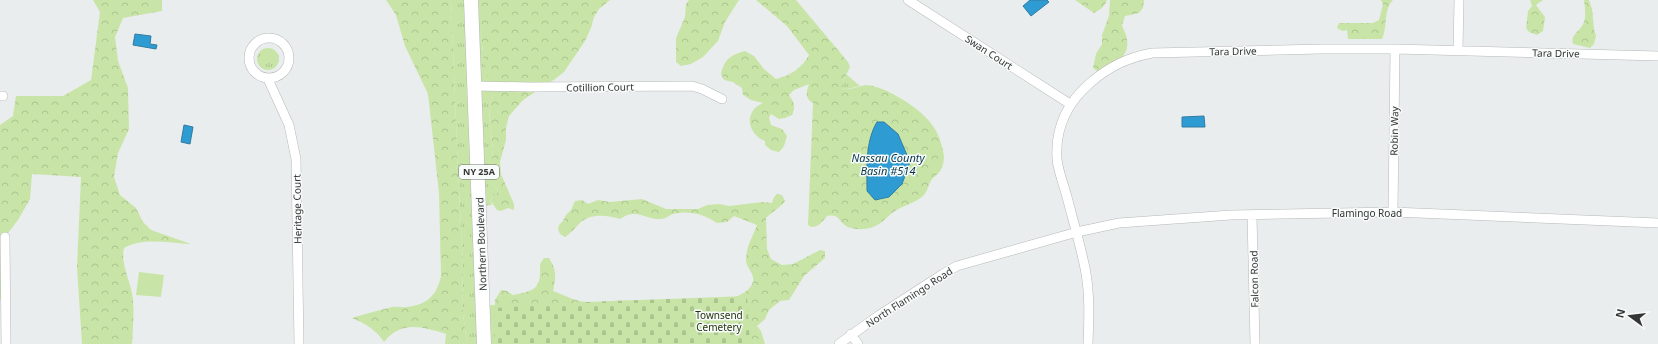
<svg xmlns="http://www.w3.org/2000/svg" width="1658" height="344" font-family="'Noto Sans',sans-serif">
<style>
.grass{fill:url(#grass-tufts)}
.forest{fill:url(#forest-crowns)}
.cemetery{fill:url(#cemetery-stones)}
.garden{fill:#c8e5a7}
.water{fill:#2e9cd2;stroke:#307da3}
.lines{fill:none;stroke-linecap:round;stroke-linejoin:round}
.minor-casing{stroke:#b5b9b8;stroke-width:10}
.primary-casing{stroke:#b5b9b8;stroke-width:15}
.minor{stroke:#fff;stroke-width:9}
.primary{stroke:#fff;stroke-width:14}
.labels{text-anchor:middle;stroke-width:3;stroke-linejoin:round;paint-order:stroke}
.shield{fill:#f7fbfa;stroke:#6e7070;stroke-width:1}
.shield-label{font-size:9px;font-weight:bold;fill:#343535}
.street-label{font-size:10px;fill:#343535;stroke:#f7fbfa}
.park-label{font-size:10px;fill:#25340f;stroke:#f7fbfa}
.water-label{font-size:11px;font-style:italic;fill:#08364d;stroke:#f7fbfa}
</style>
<defs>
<pattern id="grass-tufts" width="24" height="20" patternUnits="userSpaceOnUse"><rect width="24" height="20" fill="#c8e5a7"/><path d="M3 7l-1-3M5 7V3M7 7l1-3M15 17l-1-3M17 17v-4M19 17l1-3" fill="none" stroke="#acc590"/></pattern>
<pattern id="forest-crowns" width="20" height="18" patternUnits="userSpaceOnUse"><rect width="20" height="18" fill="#c8e5a7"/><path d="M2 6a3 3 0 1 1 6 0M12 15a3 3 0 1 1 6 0" fill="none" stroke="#acc590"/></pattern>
<pattern id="cemetery-stones" width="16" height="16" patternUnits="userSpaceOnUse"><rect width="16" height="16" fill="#c8e5a7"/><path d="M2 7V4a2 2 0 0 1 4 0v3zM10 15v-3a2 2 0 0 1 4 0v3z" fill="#acc590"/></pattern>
</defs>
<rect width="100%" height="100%" fill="#eaeded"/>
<path class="grass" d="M451 0H481L482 48 494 94 489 106 490 127 493 149 492 160 494 175 492 183 498 190 497 193 490 200 492 205 480 206 484 305H495V344H467L462 306 463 264 458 172Z
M257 59a11 11 0 1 1 22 0a11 11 0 1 1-22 0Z
M846 74 860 86 847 89 842 88V84Z"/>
<path class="forest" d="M93 0H162V11L123 18 115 37 118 61 128 88 129 129 118 153 114 177 120 195 136 208 143 222 151 230 191 244C170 243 143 237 124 248 120 265 132 283 133 300 134 315 133 329 132 344H82L77 267 81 177 32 174 30 199 18 220 5 237 4 300H0V125L13 116 16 96H63L91 80 100 12Z
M386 0H451L458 172 463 264 462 306 467 344H445L446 334C422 327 402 320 384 342 376 330 366 324 352 318 365 314 379 310 392 307 397 306 402 308 407 307 427 305 437 295 441 276L439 193 428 94 405 46 396 15Z
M481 0H610L599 9 594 17 591 28 585 41 564 72 555 79 523 100 509 116 506 128V140L500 162 501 174 514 204V210L508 208 501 211 497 210 490 200 497 193 498 190 492 183 491 179 494 175 492 160 493 149 490 127 489 106 494 94C492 86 488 80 486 71 481 48 481 24 481 0Z
M689 0H739L725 22 718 41 703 57 691 64 681 66 676 62V38L685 17 686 4Z
M756 0H796L848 62 850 67 843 81 842 88C850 91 858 86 866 85 873 85 883 89 889 92 912 104 937 120 942 147 944 154 945 160 942 167 941 172 936 175 932 179 929 183 928 190 924 195 916 203 904 205 895 211 887 216 882 224 873 227 866 230 853 230 846 226 837 220 840 214 827 216 822 222 819 227 811 227L808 225 813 103C805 99 806 92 809 84L794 90 789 95C794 102 796 106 792 115L785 118 779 119 771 114 769 118 771 125 782 129 787 136 784 146 779 152 771 150 765 145V141C752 136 744 120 755 108 757 106 761 104 763 103L751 100 743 95 742 88 733 82 724 80 721 74C724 59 731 55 745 51L754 56 764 69 776 79C790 76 803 67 809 55L787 26Z
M1075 0H1107C1105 6 1100 10 1094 13Z
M1110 0H1144L1143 8 1139 13 1125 16 1122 25C1123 29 1127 35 1127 40 1130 57 1112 67 1097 71L1093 68 1096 54 1102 44V35L1109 16Z
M1381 0H1393C1383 10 1388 27 1382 39H1348L1347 30 1343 31 1338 29 1337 27 1339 23H1373L1379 20 1383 4Z
M1530 0H1543L1536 5 1545 17 1543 31 1537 35 1529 32 1526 28 1528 11 1532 6Z
M1584 0H1589L1592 9 1594 29 1596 36 1594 44 1590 48 1573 44C1570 34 1581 31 1584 22 1586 16 1585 7 1584 0Z
M777 194 782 195 785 201C782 206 772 212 766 218L767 249 771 259 782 265 793 264 820 250 825 251V258L804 276 789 300 780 301 769 310 765 319 757 326 761 331 765 344H691C699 334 712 313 721 305 730 297 748 296 753 282 755 273 746 268 746 260 746 247 753 236 757 225L734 216 727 222 717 223C703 214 690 210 673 214 669 215 666 219 661 219 645 220 637 207 620 219 607 215 589 213 579 224 574 229 571 233 565 237L560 234 558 229 559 225 563 221 566 215 571 210 575 201 582 200 588 204 598 200 610 202 642 199 666 209H698L707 205 719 204 729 206 763 202 772 203 774 197Z
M544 258H549C557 271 556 276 553 291 564 295 575 301 586 302 605 303 624 298 642 302L495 344V300L501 290 507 291 513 295C536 290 541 289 540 264Z"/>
<path class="cemetery" d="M747 296 750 344H495L494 308 586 302Z"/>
<path class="garden" d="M139 272 164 275 161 297 136 295Z"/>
<path class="water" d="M1030 0H1047L1049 2 1031 16 1023 6Z
M135 34 151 36 150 44 157 45 156 49 133 45Z
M1204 116 1205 127H1182V117Z
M877 122H884L898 134 910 162 902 184 889 197 875 200 867 191C867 169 865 142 877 122Z
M184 125 193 127 190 144 181 142Z"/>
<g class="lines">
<defs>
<path id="minor" d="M908 0 1070 104
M249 58a20 20 0 1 1 40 0a20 20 0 1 1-40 0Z
M1458 50 1459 0
M268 79 289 125 296 159 299 344
M475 86 530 87 692 86 702 89 722 99
M0 96H3
M1393 212 1395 49
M1252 215 1255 344
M5 237 6 344
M851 334 858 344
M839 344 878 316 943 274 957 266 1077 232 1119 223 1231 215 1393 212 1658 223
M1088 344C1089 318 1090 293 1085 268 1080 244 1073 220 1067 197 1064 185 1058 171 1057 159 1055 128 1067 103 1090 83 1110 66 1127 58 1152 53L1321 49H1395L1658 56"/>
<path id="primary" d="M471 0 484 344"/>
</defs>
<use href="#minor" class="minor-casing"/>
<use href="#primary" class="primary-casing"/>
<use href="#minor" class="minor"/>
<use href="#primary" class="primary"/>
</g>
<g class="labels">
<rect class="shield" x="459" y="165" width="40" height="14" rx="3"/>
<g class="shield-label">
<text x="479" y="175">NY 25A</text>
</g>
<g class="street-label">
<text transform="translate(1233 51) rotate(-1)" y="4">Tara Drive</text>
<text transform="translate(989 52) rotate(33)" y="4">Swan Court</text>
<text transform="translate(1556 53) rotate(1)" y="4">Tara Drive</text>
<text transform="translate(600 87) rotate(-1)" y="4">Cotillion Court</text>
<text transform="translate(1394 131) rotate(-89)" y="4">Robin Way</text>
<text transform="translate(297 209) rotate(-91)" y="4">Heritage Court</text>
<text x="1367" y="217">Flamingo Road</text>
<text transform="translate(481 244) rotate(-92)" y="4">Northern Boulevard</text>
<text transform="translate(1254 279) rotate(-91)" y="4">Falcon Road</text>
<text transform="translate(909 297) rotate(-33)" y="4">North Flamingo Road</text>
</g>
<g class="park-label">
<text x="719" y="319">Townsend<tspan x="719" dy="12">Cemetery</tspan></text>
</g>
<g class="water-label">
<text x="888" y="162">Nassau County<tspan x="888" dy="13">Basin #514</tspan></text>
</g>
</g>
<g transform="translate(1630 316) rotate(285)" stroke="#f7fbfa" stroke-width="3" paint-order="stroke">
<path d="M0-3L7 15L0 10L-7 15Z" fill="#343535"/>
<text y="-6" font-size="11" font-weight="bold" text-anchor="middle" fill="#343535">N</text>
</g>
</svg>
